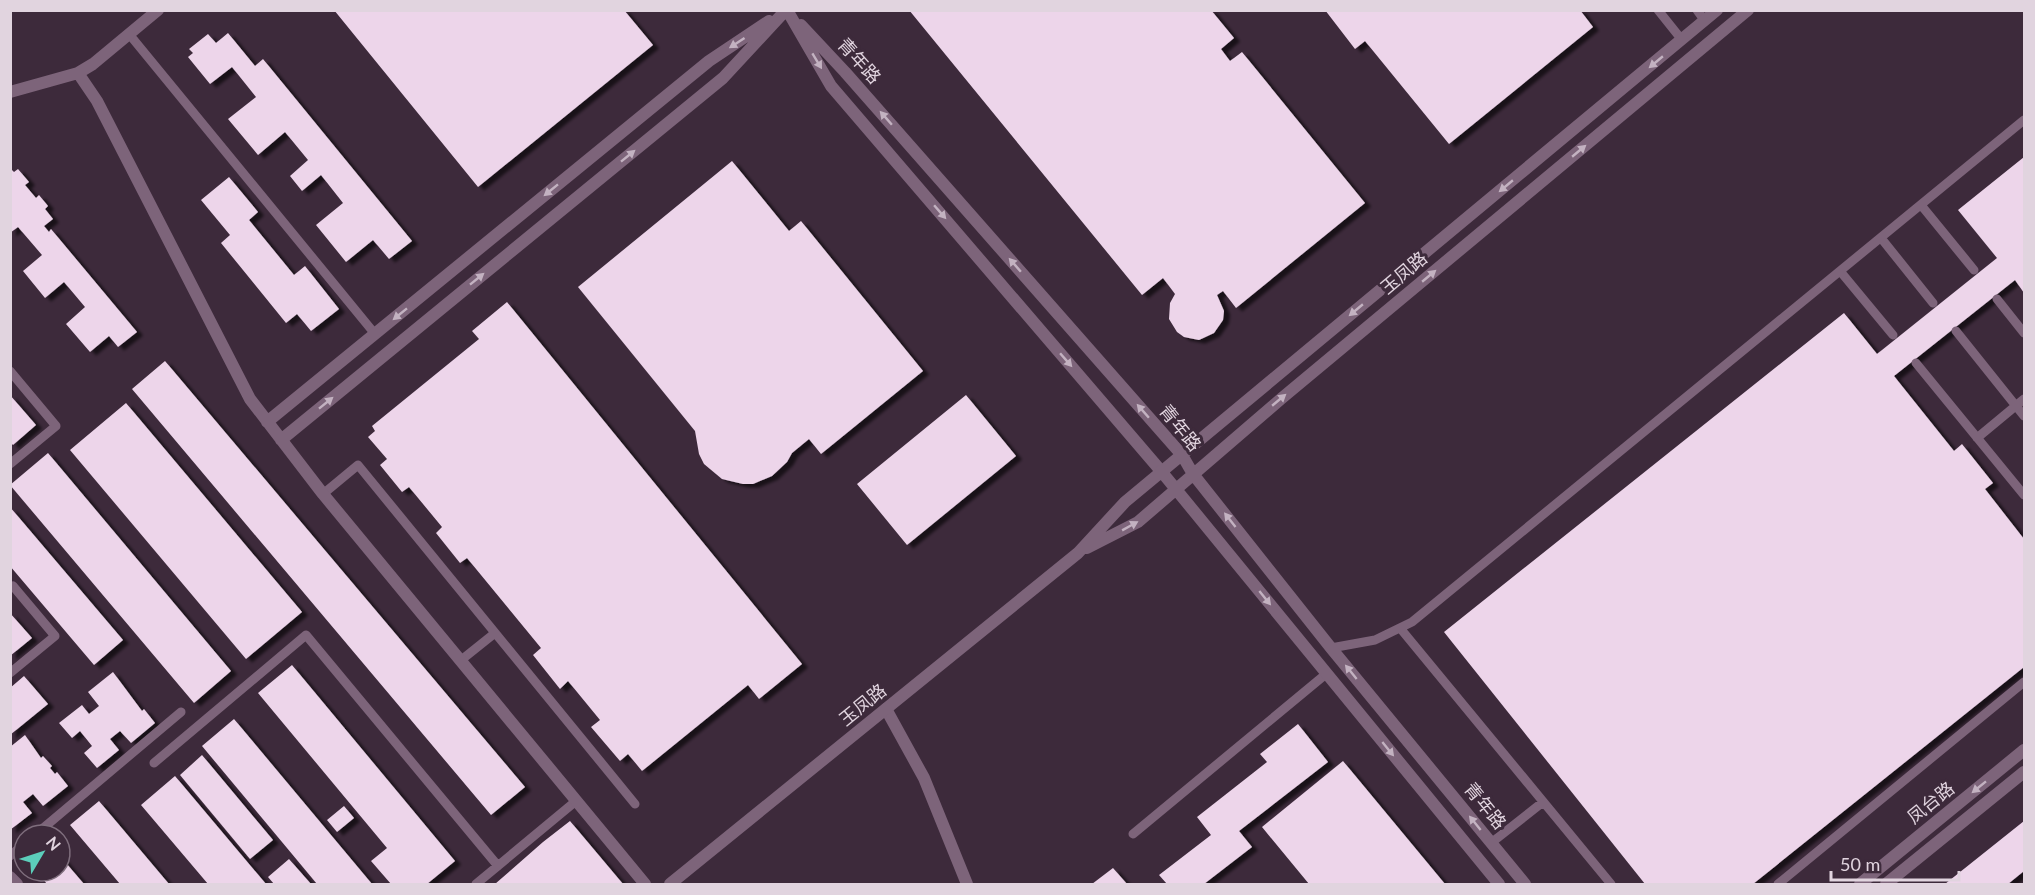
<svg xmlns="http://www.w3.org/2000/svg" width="2035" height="895" font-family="Lato,'Noto Sans SC',sans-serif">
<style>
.building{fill:#edd5ea;filter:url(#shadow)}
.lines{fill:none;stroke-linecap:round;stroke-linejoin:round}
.service{stroke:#7d647a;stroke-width:9}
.minor{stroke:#7d647a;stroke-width:12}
.tertiary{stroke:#7d647a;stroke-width:12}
.oneway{fill:#c3b2c1}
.labels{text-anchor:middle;stroke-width:6;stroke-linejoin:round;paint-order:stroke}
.street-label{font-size:18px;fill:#e1d4df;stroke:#3d2a3b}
</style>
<defs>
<filter id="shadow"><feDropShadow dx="6" dy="3.5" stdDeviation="1.5" flood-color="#0009"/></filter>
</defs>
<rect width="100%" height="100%" fill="#3d2a3b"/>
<path class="building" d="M334 10H624L653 45 478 187Z
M909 10H1211L1234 38 1221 49 1230 61 1242 52 1365 203 1236 308 1223 291 1217 295 1224 311 1223 320 1214 333 1199 340 1184 337 1177 332 1169 319 1170 303 1175 294 1163 278 1142 295Z
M1325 10H1580L1593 27 1449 144 1365 41 1355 49Z
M228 33 255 66 263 59 412 241 389 259 373 240 346 262 316 225 343 203 321 175 302 191 290 176 308 160 285 132 258 155 228 119 256 97 232 67 210 84 188 57 193 53 189 49 208 34 216 43Z
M2024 157V293L2015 280 1894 376 1954 451 1962 444 1993 483 1985 489 2024 539V667L1753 884H1645L1444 632 1844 313 1877 354 1997 258 1958 210Z
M732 161 789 231 801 221 923 371 821 454 809 439 792 453 787 462 772 476 753 484H743L722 479 704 464 699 454 695 431 578 287Z
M10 168 14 172 18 169 29 182 25 185 36 198 39 195 48 206 45 209 53 219 44 226 49 232 51 229 137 332 118 347 109 336 90 352 66 324 85 307 64 282 45 298 23 271 42 255 18 227 10 233Z
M229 177 258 212 249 220 294 275 305 266 339 309 311 331 297 314 286 323 221 243 230 235 201 200Z
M507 302 802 664 759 699 748 685 642 771 628 754 620 761 591 727 600 720 568 681 560 689 533 655 541 648 467 558 460 563 436 533 442 527 409 487 402 492 380 465 387 459 368 437 375 431 372 426 479 339 472 331Z
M165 361 525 787 491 815 132 389Z
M10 395 36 425 13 445 10 442Z
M966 395 1016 456 907 545 857 484Z
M126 403 302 612 246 659 70 450Z
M48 453 231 671 194 703 10 485Z
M10 507 123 640 94 665 10 566Z
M10 613 32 638 10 656Z
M292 665 455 861 427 884H391L371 861 387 848 258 693Z
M113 672 142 711 144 709 155 723 131 743 120 731 110 739 119 750 97 768 84 753 92 746 80 731 72 738 59 723 82 705 89 714 99 706 88 692Z
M24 676 48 704 10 735V688Z
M234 719 372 884H317L202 746Z
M1298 724 1328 762 1239 831 1252 847 1204 884H1167L1159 875 1211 835 1197 817 1267 762 1260 754Z
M25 735 41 758 43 756 52 766 50 768 55 774 57 772 68 786 43 806 33 794 23 802 32 813 10 830V747Z
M202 755 273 840 250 859 180 775Z
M1343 761 1445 884H1309L1262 827Z
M175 776 266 884H208L141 805Z
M99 801 158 871 169 884H120L70 825Z
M344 806 354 818 337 832 327 820Z
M570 821 623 884H495L543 842Z
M2024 821V871L2008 884H1945Z
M60 856 84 884H47L36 871H60Z
M289 859 311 884H274L268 877Z
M1113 868 1127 884H1092Z"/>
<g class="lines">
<path class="service" d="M1658 10 1682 40
M1697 10 1705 21
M129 34 375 334
M1921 205 1974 270
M1881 238 1933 303
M1840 271 1893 335
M1997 299 2024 333
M1956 331 2024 416
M1916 363 2024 495
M10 371 56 426 10 464
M1977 438 2024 399
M323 494 358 465 635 804
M10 588 13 586 55 636 10 673
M1400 628 1611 884
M1331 648 1375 640 1412 622 2024 120
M460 661 495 633
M154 763 306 635 498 866
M1133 834 1326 674
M35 835 181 712
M1491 843 1543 802
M10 856 24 844
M476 884 576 801
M1778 884 2024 682"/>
<path class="minor" d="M787 10 831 86 1161 471
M801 25 845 72 1182 455
M78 73 97 101 250 399 323 494 645 884
M10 92 78 73 93 64 158 10
M267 422 709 61 769 21
M281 440 723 78 786 10
M886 709 924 778 967 884
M1860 884 2024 750
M1886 884 2024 772"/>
<path class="tertiary" d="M1182 455 1193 474 1331 648 1525 884
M1161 471 1499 884
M1087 548 1138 522 1282 398 1748 10
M10 877 17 884
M670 884 1078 553 1125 502 1717 10"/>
</g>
<defs><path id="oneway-solid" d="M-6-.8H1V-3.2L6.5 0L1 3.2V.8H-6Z" transform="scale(1.5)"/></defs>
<g class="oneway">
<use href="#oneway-solid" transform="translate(737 43) rotate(147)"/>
<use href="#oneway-solid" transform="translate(817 61) rotate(59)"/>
<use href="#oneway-solid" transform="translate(1656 62) rotate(140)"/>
<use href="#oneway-solid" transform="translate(886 118) rotate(-131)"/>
<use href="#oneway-solid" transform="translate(1579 151) rotate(-40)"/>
<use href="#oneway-solid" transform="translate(628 156) rotate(-39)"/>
<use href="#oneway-solid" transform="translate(1506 186) rotate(140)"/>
<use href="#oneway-solid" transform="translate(551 190) rotate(141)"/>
<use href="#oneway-solid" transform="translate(940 212) rotate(49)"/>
<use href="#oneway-solid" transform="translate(1015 265) rotate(-131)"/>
<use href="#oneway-solid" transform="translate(1429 276) rotate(-40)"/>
<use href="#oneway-solid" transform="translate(477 279) rotate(-39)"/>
<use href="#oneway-solid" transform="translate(1356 310) rotate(140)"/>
<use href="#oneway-solid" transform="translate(400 314) rotate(141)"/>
<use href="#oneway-solid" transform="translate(1066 360) rotate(49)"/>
<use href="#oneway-solid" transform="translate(1279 400) rotate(-40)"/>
<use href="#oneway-solid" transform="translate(326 403) rotate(-39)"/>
<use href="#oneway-solid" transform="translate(1143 411) rotate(-131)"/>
<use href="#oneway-solid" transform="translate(1230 520) rotate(-128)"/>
<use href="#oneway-solid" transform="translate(1130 526) rotate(-29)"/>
<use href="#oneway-solid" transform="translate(1265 598) rotate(51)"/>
<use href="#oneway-solid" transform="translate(1351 672) rotate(-129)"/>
<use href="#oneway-solid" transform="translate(1388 749) rotate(51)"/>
<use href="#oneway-solid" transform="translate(1979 787) rotate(141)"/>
<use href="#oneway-solid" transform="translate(1475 823) rotate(-129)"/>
</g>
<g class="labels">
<g class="street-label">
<text transform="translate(859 61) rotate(48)" y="6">青年路</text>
<text transform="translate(1404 273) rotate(-40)" y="6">玉凤路</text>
<text transform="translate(1180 428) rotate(51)" y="6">青年路</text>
<text transform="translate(863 705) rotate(-39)" y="6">玉凤路</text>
<text transform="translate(1931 803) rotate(-39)" y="6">凤台路</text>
<text transform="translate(1485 806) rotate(51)" y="6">青年路</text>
</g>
</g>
<rect width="2035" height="895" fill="none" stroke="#e1d4df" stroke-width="24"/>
<g transform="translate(42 853) rotate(51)"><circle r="28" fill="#3d2a3b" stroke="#7f6e7d" stroke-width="1.5"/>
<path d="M0-4.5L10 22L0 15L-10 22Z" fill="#5ccebb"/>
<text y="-9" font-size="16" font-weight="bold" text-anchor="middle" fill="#e1d4df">N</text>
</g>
<path d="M1831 871v9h128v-9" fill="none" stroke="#e1d4df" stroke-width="3"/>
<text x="1840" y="871" font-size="18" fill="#e1d4df" stroke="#3d2a3b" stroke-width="4.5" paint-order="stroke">50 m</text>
</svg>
